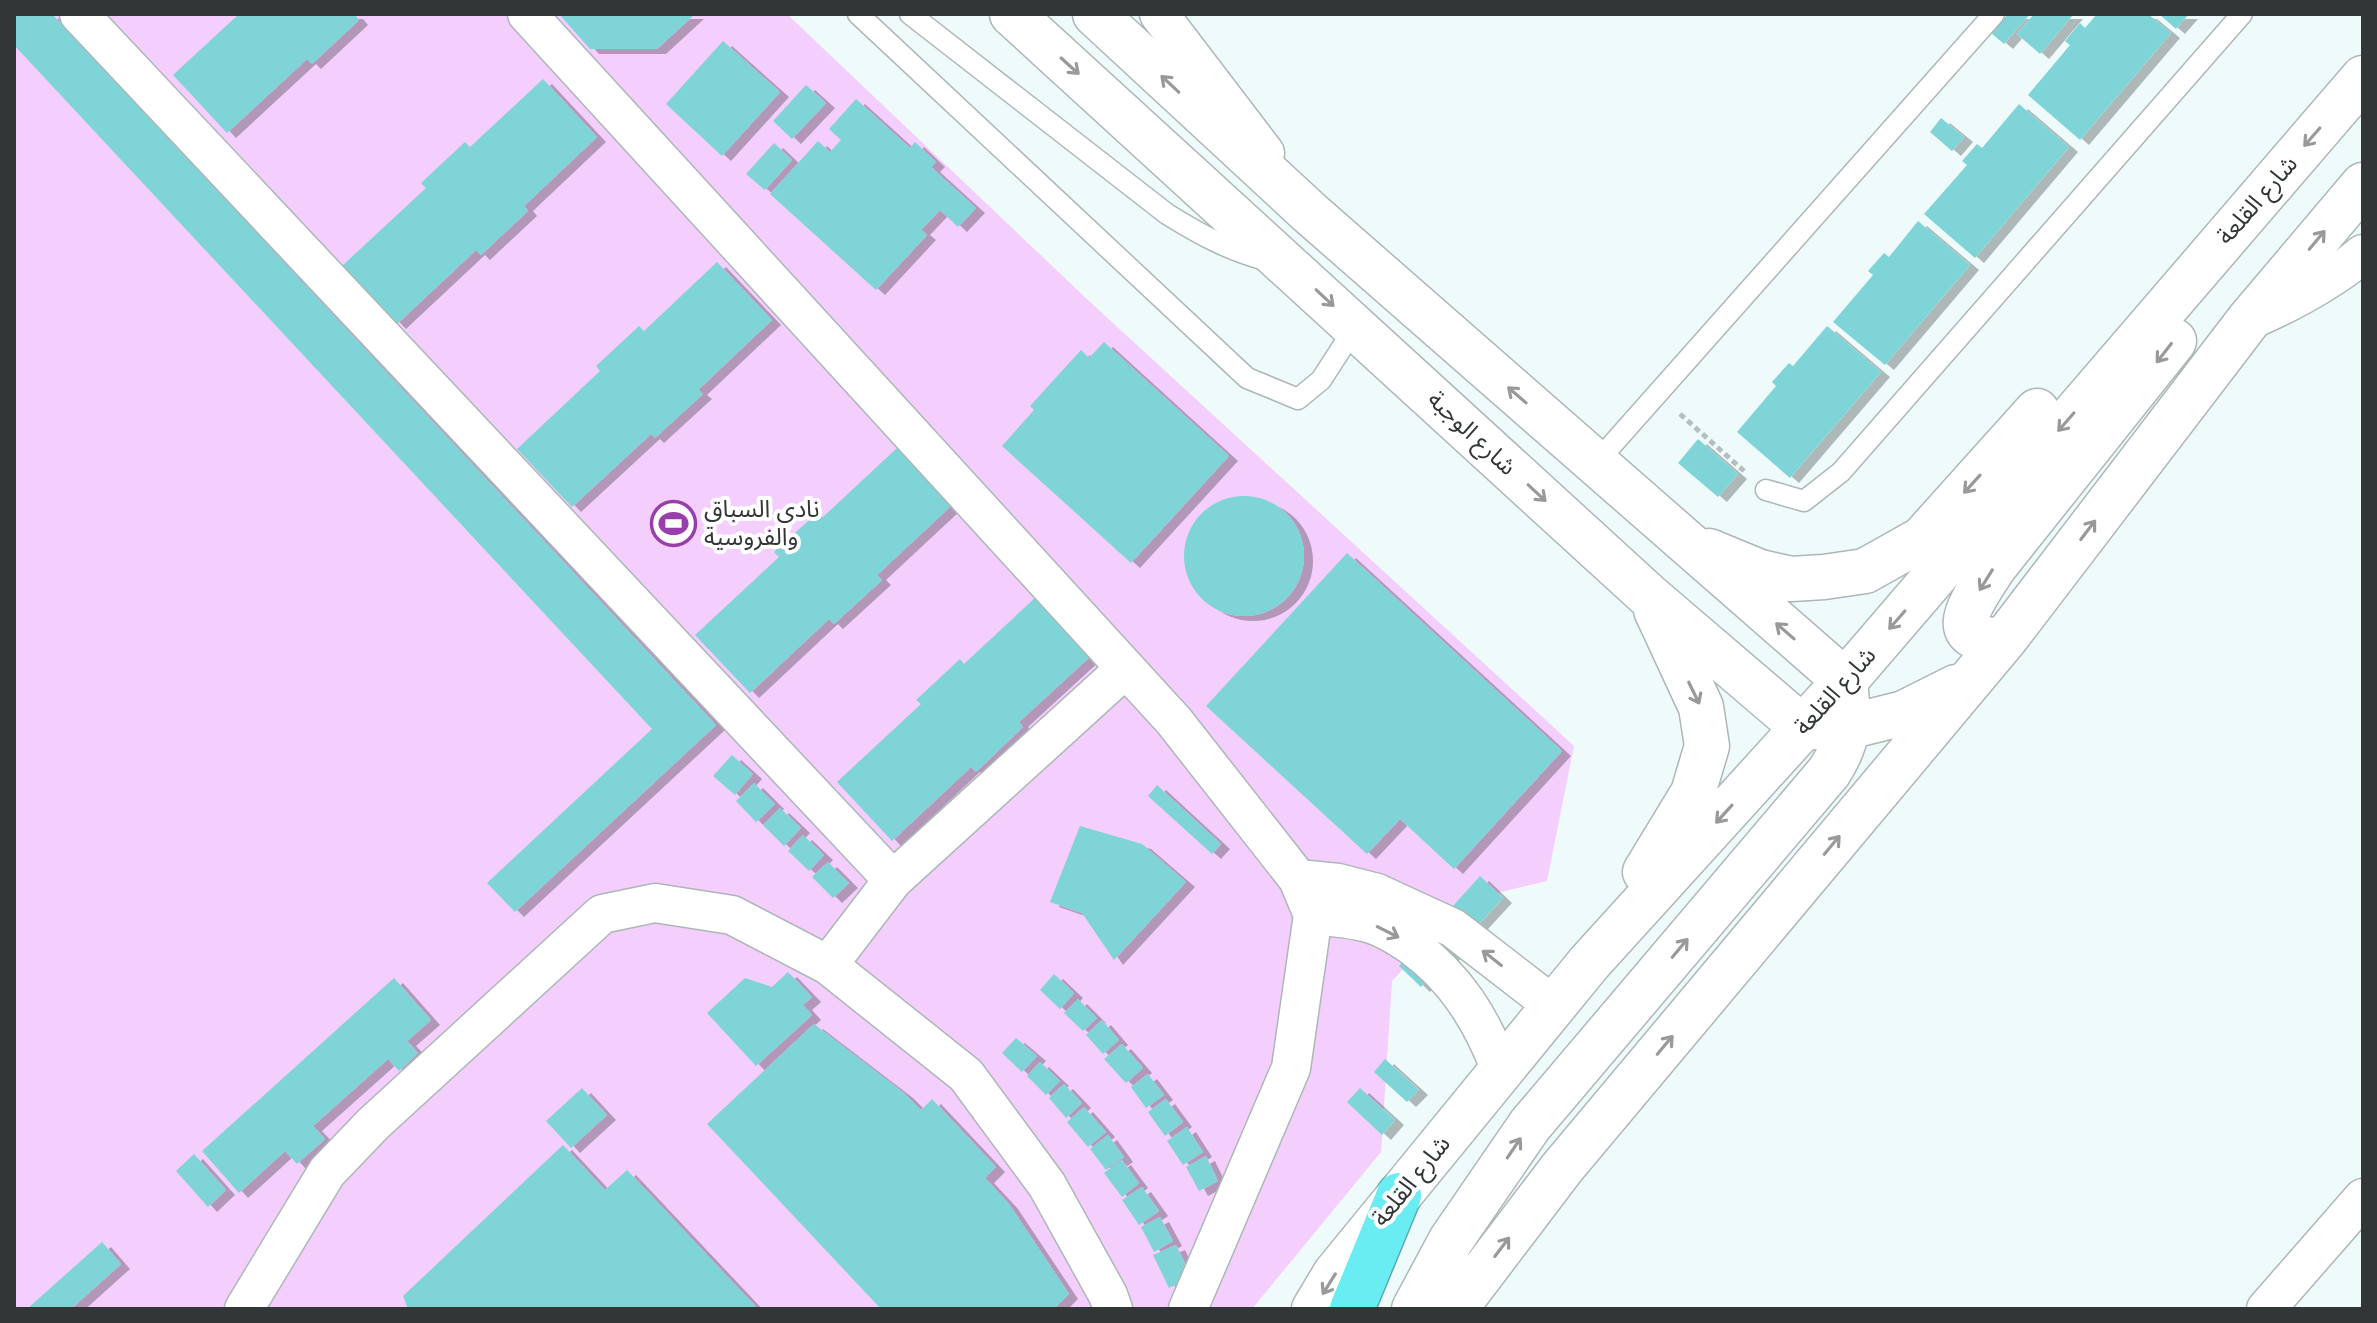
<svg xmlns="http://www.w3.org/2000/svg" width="2377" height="1323" font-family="Mulish,'Noto Sans Arabic',sans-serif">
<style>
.green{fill:#f4cefc}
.building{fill:#7fd4d7;filter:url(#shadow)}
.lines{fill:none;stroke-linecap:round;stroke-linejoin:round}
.lane-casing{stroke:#adb7b8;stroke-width:23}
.street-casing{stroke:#adb7b8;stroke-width:41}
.secondary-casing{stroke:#adb7b8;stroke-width:47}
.highway-casing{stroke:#56adb0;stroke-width:47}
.path{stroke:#b5bfbf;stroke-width:5;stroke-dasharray:6 4;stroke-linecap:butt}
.lane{stroke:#fff;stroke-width:20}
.street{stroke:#fff;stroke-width:38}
.secondary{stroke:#fff;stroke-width:44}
.highway{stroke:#6aedf2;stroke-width:44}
.oneway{stroke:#989a9a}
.labels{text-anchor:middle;stroke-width:8;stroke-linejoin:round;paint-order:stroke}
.street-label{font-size:24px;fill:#323636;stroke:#fff}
.poi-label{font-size:24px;fill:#323636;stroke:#fff;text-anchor:start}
</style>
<defs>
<filter id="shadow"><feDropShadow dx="9" dy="5" stdDeviation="0" flood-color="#0004"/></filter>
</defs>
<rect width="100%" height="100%" fill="#effbfb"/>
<path class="green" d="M14 14H787L1089 301 1574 746 1547 881 1467 900 1392 981 1381 1152 1252 1309H14Z"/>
<path class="building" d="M14 14H52L716 725 515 912 487 883 652 729 14 45Z
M239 14H354L359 20 312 64 307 59 227 133 173 75Z
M559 14H695L657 49H590Z
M2008 14H2030L2004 44 1991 33Z
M2034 14H2074L2040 54 2017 34Z
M2097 14H2148L2171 33 2080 140 2028 95 2070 45 2065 41 2080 23 2085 28Z
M2159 14H2189L2176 29Z
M723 41 780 92 722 156 666 104Z
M543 79 597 137 524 206 528 211 481 255 476 250 397 324 342 266 426 188 421 183 465 142 470 147Z
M806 85 826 103 792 139 773 121Z
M856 99 910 148 915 142 936 162 931 167 976 208 958 227 940 210 921 230 927 235 876 290 770 194 818 141 830 152 841 140 829 129Z
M2019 104 2069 147 1975 258 1924 214 1967 165 1962 161 1977 144 1982 148Z
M1941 118 1964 137 1952 151 1930 132Z
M774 143 792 160 765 190 746 174Z
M1918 221 1970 265 1885 365 1833 322 1873 275 1868 271 1884 253 1889 257Z
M717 262 772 320 698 390 703 394 655 438 651 434 572 507 517 449 600 371 596 366 639 326 644 331Z
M1827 326 1881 372 1790 478 1737 432 1776 386 1772 382 1789 363 1793 366Z
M1104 342 1229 456 1131 563 1002 446 1034 410 1030 406 1081 350 1089 358Z
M1698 439 1738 474 1718 497 1678 463Z
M897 448 951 506 877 575 882 580 834 624 829 619 750 693 695 635 779 557 774 552 818 512 823 517Z
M1184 556a60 60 0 1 1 120 0a60 60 0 1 1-120 0Z
M1347 553 1562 751 1454 869 1400 819 1367 854 1206 706Z
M1038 595 1093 654 1019 722 1023 727 976 772 971 767 892 841 837 782 921 704 916 700 960 659 964 664Z
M732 755 753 774 735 795 713 776Z
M754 783 775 804 756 822 736 801Z
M1157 785 1221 844 1212 854 1148 796Z
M780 808 801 828 784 846 763 825Z
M1080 826 1142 844 1186 882 1114 960 1082 913 1050 902Z
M803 835 824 855 809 871 788 851Z
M828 862 849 883 833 898 812 877Z
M1480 876 1503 898 1421 987 1399 966Z
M788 972 812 997 803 1005 812 1015 756 1066 707 1013 745 978 772 987Z
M1054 974 1074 993 1060 1009 1040 990Z
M394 978 431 1020 407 1041 418 1053 399 1071 388 1059 313 1126 325 1139 297 1164 285 1151 239 1193 202 1151Z
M1078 999 1097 1018 1083 1031 1064 1013Z
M1102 1020 1119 1040 1103 1054 1086 1035Z
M814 1024 904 1093 921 1110 932 1099 996 1167 985 1178 1009 1204 1069 1294 1054 1309H881L707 1124Z
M1016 1038 1037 1056 1022 1072 1002 1053Z
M1122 1044 1143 1068 1126 1083 1104 1059Z
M1385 1059 1419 1090 1407 1102 1374 1072Z
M1040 1062 1060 1081 1046 1095 1027 1076Z
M1148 1074 1164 1095 1146 1108 1131 1087Z
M1064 1084 1082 1103 1066 1118 1049 1098Z
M582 1088 607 1115 571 1148 546 1121Z
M1360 1088 1395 1120 1382 1135 1347 1102Z
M1166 1099 1183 1122 1165 1136 1148 1112Z
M1084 1107 1106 1132 1088 1147 1067 1122Z
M1187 1127 1203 1152 1183 1165 1167 1141Z
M1108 1135 1124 1157 1106 1170 1090 1149Z
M563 1145 605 1190 627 1170 758 1309H408L403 1296Z
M194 1154 226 1190 208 1207 176 1171Z
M1206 1156 1218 1181 1199 1191 1186 1167Z
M1122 1160 1139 1183 1122 1197 1104 1173Z
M1142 1187 1159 1211 1139 1225 1122 1200Z
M1160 1217 1173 1241 1154 1252 1141 1227Z
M102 1242 121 1264 71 1309H27Z
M1176 1245 1192 1277 1169 1288 1153 1255Z"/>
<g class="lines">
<defs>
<path id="lane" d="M858 14 1247 378 1298 399 1321 380 1356 326
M910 14 1167 214C1199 234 1230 251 1266 260
M1595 464 1994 14
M1766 490 1804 501 1841 472 2242 14"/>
<path id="street" d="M79 14 893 880
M527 14 1174 721 1298 879 1313 915 1291 1068 1188 1309
M1159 14 1265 153
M2248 321C2290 303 2328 283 2363 254
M1298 879 1338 883 1377 893 1453 928 1554 1006
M1313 915C1331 917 1351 918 1368 923 1383 927 1399 937 1412 946 1456 978 1482 1020 1501 1071
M828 965 893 880 1125 669
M244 1309 327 1172 373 1124 602 914 655 903 732 915 828 965 966 1075 1047 1185 1108 1295 1113 1309
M2266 1309 2363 1198"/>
<path id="secondary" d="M1012 14 1650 597 1802 727H1848L1904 713 1956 687
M1095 14 1310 213 1845 681C1849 720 1851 738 1829 772L1530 1125 1451 1240 1414 1309
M1709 551 1760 572 1791 579 1824 577 1865 571 1922 539 2037 411
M2005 639C1936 645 1975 598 1994 567L2174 341
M1645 872 1693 793 1707 746 1701 707 1656 610
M1314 1309 1335 1274 1589 963 1845 681 2363 78
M1455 1309 1562 1168 2005 639 2248 321 2363 185"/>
<path id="highway" d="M1352 1309 1399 1195"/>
</defs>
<use href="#lane" class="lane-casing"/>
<use href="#street" class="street-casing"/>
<use href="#secondary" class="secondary-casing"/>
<use href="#highway" class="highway-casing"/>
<path class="path" d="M1680 414 1744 471"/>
<use href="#lane" class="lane"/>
<use href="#street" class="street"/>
<use href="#secondary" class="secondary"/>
<use href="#highway" class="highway"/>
</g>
<defs><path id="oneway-shaft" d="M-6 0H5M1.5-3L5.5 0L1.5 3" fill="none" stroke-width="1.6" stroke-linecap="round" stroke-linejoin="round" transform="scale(2)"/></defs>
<g class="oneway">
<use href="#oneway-shaft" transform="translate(1070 66) rotate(42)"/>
<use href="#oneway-shaft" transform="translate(1170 84) rotate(-137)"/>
<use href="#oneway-shaft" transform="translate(2312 137) rotate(131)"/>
<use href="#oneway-shaft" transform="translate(2317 240) rotate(-50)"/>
<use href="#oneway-shaft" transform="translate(1325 298) rotate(43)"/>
<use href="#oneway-shaft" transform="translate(2164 353) rotate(128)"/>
<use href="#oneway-shaft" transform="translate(1517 395) rotate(-139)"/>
<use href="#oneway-shaft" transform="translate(2066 422) rotate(131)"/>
<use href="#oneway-shaft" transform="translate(1972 484) rotate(132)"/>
<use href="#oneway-shaft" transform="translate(1537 493) rotate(43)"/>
<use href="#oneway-shaft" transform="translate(2088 530) rotate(-53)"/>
<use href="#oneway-shaft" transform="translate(1986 580) rotate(122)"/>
<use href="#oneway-shaft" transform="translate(1897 620) rotate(131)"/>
<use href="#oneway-shaft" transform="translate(1785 631) rotate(-139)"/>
<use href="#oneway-shaft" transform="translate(1694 693) rotate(64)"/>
<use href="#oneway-shaft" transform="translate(1724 814) rotate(132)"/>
<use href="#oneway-shaft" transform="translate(1832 845) rotate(-50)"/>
<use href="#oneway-shaft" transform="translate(1388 932) rotate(27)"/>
<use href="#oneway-shaft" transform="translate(1680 948) rotate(-50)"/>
<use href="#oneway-shaft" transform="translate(1492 958) rotate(-142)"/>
<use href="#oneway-shaft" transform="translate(1665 1045) rotate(-50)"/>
<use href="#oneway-shaft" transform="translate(1514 1148) rotate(-56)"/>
<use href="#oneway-shaft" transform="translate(1502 1247) rotate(-53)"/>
<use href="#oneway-shaft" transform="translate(1329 1284) rotate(122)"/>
</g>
<defs>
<symbol id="stadium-ring" viewBox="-11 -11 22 22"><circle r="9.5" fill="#fff" stroke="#983fab" stroke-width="1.5"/><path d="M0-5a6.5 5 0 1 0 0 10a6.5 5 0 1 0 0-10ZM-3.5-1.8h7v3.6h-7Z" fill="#983fab"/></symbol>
</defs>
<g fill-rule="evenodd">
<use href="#stadium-ring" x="648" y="498" width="51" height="51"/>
</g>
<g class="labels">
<g class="street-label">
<text transform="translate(2257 200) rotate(-49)" y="8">شارع القلعة</text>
<text transform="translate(1472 433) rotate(43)" y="8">شارع الوجبة</text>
<text transform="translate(1835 691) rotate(-48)" y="8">شارع القلعة</text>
<text transform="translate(1411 1181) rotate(-51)" y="8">شارع القلعة</text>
</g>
<g class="poi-label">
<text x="704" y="517">نادي السباق<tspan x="704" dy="28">والفروسية</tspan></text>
</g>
</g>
<rect width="2377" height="1323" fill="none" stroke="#323636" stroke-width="32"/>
</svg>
